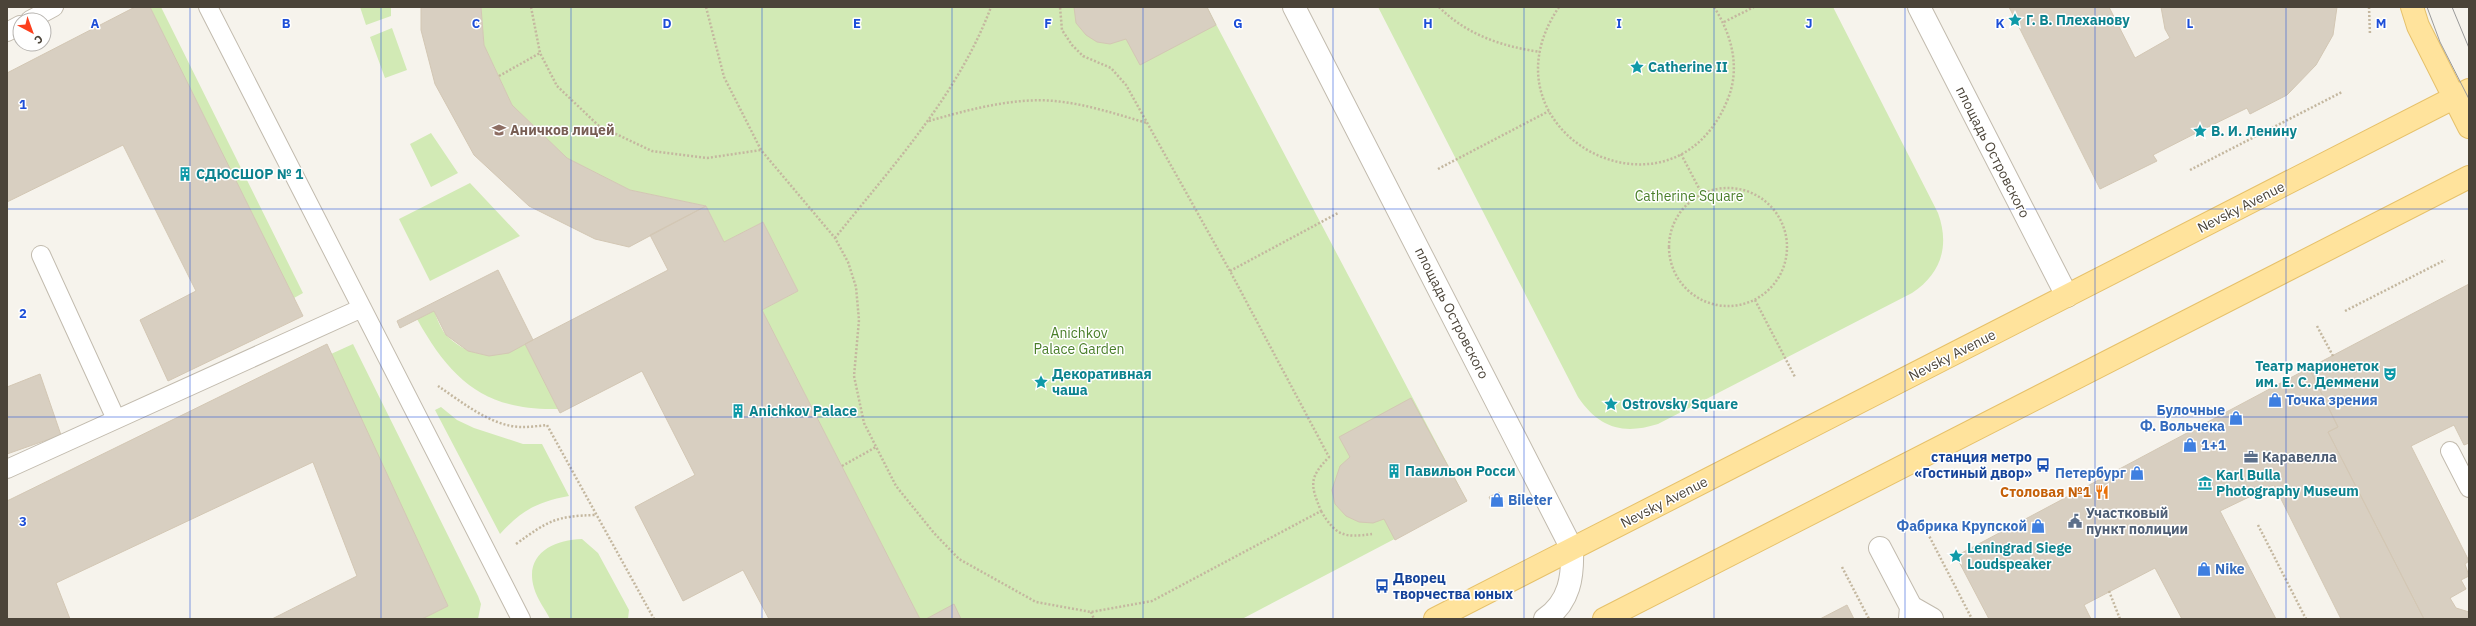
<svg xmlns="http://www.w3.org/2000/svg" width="2476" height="626" font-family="'IBM Plex Sans',sans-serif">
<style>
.green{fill:#d2eab5}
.building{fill:#d8cfc1;stroke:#d3c7b4}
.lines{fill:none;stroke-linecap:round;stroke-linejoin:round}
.service-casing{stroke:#c2bbae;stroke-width:20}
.pedestrian-casing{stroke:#c2bbae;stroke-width:24}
.tertiary-casing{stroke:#c2bbae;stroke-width:24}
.primary-casing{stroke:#e6c16a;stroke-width:24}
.path{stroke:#c4b79f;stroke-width:2.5;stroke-dasharray:2 2;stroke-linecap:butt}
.service{stroke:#fff;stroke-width:18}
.pedestrian{stroke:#fff;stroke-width:22}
.tertiary{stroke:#fff;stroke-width:22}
.primary{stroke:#ffe39c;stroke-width:22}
.tram{stroke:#9a9a9a;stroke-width:1}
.grid{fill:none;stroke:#1d4ed8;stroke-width:1;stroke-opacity:0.55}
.labels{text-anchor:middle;stroke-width:3;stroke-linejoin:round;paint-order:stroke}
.culture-label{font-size:14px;font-weight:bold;fill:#0d838f;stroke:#fff;text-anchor:start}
.education-label{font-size:14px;font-weight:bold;fill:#785e54;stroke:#fff;text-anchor:start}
.street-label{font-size:14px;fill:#4b4439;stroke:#fff}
.park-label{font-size:14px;fill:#4a7f2a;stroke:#fff}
.shop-label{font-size:14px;font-weight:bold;fill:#366cbe;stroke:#fff;text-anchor:start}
.transit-label{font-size:14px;font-weight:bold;fill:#164399;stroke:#fff;text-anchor:end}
.service-label{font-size:14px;font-weight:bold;fill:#4e5e75;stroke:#fff;text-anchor:start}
.food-label{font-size:14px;font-weight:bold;fill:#c56008;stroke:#fff;text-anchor:end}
.grid-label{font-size:13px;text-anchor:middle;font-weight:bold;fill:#1d4ed8;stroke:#fff;stroke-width:3;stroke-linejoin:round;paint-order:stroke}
</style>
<rect width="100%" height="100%" fill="#f6f3ec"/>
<path class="green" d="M150 7H161L303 293 294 298Z
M360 7H391V16L366 25Z
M481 7H1207L1467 501 1242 619H961L954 605 926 619H920L762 310 798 291 763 222 724 242 706 206 630 190 567 158 512 105 484 45Z
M1378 7H1833L1938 213C1950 246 1941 274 1912 293L1658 424C1623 435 1599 428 1578 397Z
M392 28 407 70 385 78 370 37Z
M431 133 458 173 431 187 410 144Z
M470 183 520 236 430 281 399 219Z
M434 311C437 318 441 330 447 336 471 359 497 359 525 344L558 409C485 411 451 380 417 319Z
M353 344 478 596 481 604 478 619H422L448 606 331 354Z
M441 407 457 420 474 428 523 444H542L569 496C537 502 522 510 500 534L435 410Z
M582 539 598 553 629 610 628 619H550C545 609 537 599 534 588 524 554 553 540 582 539Z"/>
<path class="building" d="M135 7H150L303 316 168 381 140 320 196 291 123 145 7 202V73Z
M421 7H481L484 45 512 105 567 158 630 190 706 206 629 247 595 239 529 206 474 155 435 84 421 30Z
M1074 7H1207L1216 25 1140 65 1126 39 1110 44 1097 42 1086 35 1076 23Z
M2009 7H2109L2135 58 2170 38 2165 29 2161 7H2337L2333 35 2316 65 2287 95 2250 114 2247 108 2200 131 2153 155 2157 161 2100 189Z
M706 206 724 242 763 222 798 291 762 310 920 619H769L743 570 683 601 635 507 695 475 642 371 560 413 525 344 668 270 650 235Z
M498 270 533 340 509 353 489 356 468 351 446 335 434 311 400 328 397 321Z
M2469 284V443L2464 445 2454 425 2411 446 2469 561 2465 564 2469 576 2461 580 2466 589 2450 598 2456 608 2469 612V619H2424L2328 432 2338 427 2309 368Z
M327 344 448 606 422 619H272L357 576 313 462 56 583 70 619H7V501Z
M2309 368 2338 427 2328 432 2424 619H2341L2274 485 2220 511 2276 619H2182L2155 568 2084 605 2091 619H1989L1956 556Z
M40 374 61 435 7 454V387Z
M1411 398 1467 501 1395 540 1384 519 1373 523 1359 522 1346 516 1335 504 1332 490 1340 466 1350 457 1339 437Z
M1499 492 1504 502 1494 507 1489 497Z
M954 604 961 619H926Z
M1847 605 1854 619H1820Z"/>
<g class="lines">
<defs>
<path id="service" d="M208 7 521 619
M30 20 54 7
M7 32 20 25
M41 255 116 419
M2450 451 2469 488
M7 469 362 308"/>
<path id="pedestrian" d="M1880 548 1911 607 1910 619
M1911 607 1932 619"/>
<path id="tertiary" d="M1294 7 1572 549C1573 576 1570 602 1545 619
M1919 7 2067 296"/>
<path id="primary" d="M2412 7 2418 26 2469 127
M1435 619 2469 90
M1604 619 2469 177"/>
</defs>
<use href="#service" class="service-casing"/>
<use href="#pedestrian" class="pedestrian-casing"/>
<use href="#tertiary" class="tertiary-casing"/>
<use href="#primary" class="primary-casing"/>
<path class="path" d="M531 7 540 53 557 86 599 126 652 151 707 158 761 150
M706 7 724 77 761 150 835 238 848 262 856 287 859 320 854 376 864 423 896 486 934 533 959 559 1036 602 1091 612 1152 601 1321 511C1310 484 1309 478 1329 457L1230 271 1126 85 1111 68 1083 56 1072 45 1062 30 1060 7
M1439 7C1467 35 1501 46 1540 52
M1559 7C1474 132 1671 236 1727 101 1741 69 1732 35 1714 7
M2369 7 2370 35
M1724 22 1754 7
M499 76 540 53
M929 121C967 110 1015 97 1055 101 1086 104 1116 114 1147 123
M1681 154 1702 194
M1438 169 1549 111
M2190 170 2342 92
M1669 247a59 59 0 1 1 118 0a59 59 0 1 1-118 0Z
M835 238C893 165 958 95 991 7
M1230 271 1338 213
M1755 300 1795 377
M2345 311 2445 260
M2317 326 2333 356
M438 386C462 402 492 427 522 427 530 427 539 426 547 425L654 619
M842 466 876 447
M1321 511C1336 536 1344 538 1372 534
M2258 525 2306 619
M1924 526 1972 619
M516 544C548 521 555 516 596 515
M1842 567 1869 619
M2109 591 2120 619
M1091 612 1094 619"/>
<use href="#service" class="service"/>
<use href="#pedestrian" class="pedestrian"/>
<use href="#tertiary" class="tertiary"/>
<use href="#primary" class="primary"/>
<path class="tram" d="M2427 7 2440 42 2469 99
M2452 7 2469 48"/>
</g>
<path class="grid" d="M190 7V619M381 7V619M571 7V619M762 7V619M952 7V619M1143 7V619M1333 7V619M1524 7V619M1714 7V619M1905 7V619M2095 7V619M2286 7V619M7 209H2469M7 417H2469"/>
<defs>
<symbol id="sight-bare" viewBox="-9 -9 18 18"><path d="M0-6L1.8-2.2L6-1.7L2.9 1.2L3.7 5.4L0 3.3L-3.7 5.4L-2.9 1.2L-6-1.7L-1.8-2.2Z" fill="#0f9aa8" stroke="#fff" stroke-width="2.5" paint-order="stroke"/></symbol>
<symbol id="school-bare" viewBox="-9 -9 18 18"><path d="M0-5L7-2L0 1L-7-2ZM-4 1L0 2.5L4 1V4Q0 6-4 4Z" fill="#8d6e63" stroke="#fff" stroke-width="2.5" paint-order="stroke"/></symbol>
<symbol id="building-bare" viewBox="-9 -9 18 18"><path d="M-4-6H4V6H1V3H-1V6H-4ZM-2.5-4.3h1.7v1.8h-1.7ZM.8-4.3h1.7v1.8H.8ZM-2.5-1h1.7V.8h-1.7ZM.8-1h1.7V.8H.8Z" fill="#0f9aa8" stroke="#fff" stroke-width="2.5" paint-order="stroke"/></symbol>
<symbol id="theatre-bare" viewBox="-9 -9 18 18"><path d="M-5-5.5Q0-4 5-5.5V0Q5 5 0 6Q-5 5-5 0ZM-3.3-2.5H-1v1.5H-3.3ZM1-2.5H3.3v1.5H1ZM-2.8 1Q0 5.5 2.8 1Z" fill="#0f9aa8" stroke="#fff" stroke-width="2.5" paint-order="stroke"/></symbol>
<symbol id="shop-bare" viewBox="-9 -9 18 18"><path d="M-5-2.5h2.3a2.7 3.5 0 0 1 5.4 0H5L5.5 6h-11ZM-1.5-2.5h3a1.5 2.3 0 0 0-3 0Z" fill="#3f7fe0" stroke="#fff" stroke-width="2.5" paint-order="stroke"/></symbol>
<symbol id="office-bare" viewBox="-9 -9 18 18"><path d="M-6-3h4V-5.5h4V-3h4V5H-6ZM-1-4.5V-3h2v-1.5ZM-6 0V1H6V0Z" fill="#5c6f8a" stroke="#fff" stroke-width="2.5" paint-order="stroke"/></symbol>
<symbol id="bus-bare" viewBox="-9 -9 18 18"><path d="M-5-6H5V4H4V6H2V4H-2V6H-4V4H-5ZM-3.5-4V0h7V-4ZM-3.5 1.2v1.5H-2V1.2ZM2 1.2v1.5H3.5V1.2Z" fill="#1a4fb4" stroke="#fff" stroke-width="2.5" paint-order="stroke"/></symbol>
<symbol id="museum-bare" viewBox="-9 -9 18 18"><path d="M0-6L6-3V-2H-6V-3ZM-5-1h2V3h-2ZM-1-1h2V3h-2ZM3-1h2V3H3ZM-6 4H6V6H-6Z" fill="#0f9aa8" stroke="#fff" stroke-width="2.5" paint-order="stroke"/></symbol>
<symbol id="restaurant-bare" viewBox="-9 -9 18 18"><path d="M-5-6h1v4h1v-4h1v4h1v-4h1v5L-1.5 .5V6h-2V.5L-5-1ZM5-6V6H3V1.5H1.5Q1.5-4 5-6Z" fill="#e8710a" stroke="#fff" stroke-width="2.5" paint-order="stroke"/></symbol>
<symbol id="civic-bare" viewBox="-9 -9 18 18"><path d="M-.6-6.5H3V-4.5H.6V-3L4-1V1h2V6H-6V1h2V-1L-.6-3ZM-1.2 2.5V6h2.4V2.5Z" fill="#5c6f8a" stroke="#fff" stroke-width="2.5" paint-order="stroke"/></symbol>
</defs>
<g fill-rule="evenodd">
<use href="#sight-bare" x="2005" y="10" width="20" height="20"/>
<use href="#sight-bare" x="1627" y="57" width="20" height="20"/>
<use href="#school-bare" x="489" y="120" width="20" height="20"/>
<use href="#sight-bare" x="2190" y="121" width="20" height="20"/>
<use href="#building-bare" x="175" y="164" width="20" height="20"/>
<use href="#theatre-bare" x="2380" y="364" width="20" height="20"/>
<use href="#sight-bare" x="1031" y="372" width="20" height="20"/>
<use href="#shop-bare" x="2265" y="390" width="20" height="20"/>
<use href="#sight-bare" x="1601" y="394" width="20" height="20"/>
<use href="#building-bare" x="728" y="401" width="20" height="20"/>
<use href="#shop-bare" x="2226" y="408" width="20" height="20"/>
<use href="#shop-bare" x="2180" y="435" width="20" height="20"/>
<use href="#office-bare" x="2241" y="447" width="20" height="20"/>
<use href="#bus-bare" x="2033" y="455" width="20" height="20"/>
<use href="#building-bare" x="1384" y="461" width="20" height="20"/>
<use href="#shop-bare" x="2127" y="463" width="20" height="20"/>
<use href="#museum-bare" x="2195" y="473" width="20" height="20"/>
<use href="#restaurant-bare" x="2092" y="482" width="20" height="20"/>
<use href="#shop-bare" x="1487" y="490" width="20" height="20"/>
<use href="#civic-bare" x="2065" y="511" width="20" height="20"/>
<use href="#shop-bare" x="2028" y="516" width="20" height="20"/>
<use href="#sight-bare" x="1946" y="546" width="20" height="20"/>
<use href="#shop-bare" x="2194" y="559" width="20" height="20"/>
<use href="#bus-bare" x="1372" y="576" width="20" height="20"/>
</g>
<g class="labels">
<g class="culture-label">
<text x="2026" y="25">Г. В. Плеханову</text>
<text x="1648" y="72">Catherine II</text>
<text x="2211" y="136">В. И. Ленину</text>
<text x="196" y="179">СДЮCШОР № 1</text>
<text x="2379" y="371" text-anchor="end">Театр марионеток<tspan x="2379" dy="16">им. Е. С. Деммени</tspan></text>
<text x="1052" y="379">Декоративная<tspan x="1052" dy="16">чаша</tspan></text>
<text x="1622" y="409">Ostrovsky Square</text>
<text x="749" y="416">Anichkov Palace</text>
<text x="1405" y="476">Павильон Росси</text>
<text x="2216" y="480">Karl Bulla<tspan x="2216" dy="16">Photography Museum</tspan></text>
<text x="1967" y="553">Leningrad Siege<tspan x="1967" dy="16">Loudspeaker</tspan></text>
</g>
<g class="education-label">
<text x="510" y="135">Аничков лицей</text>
</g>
<g class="street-label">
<text transform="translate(1993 152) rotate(63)" y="5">площадь Островского</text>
<text transform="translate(2241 207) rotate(-27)" y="5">Nevsky Avenue</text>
<text transform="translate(1452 313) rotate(63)" y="5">площадь Островского</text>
<text transform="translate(1952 355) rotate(-27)" y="5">Nevsky Avenue</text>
<text transform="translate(1664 502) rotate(-27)" y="5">Nevsky Avenue</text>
</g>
<g class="park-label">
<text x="1689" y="201">Catherine Square</text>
<text x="1079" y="338">Anichkov<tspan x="1079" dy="16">Palace Garden</tspan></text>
</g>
<g class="shop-label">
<text x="2286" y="405">Точка зрения</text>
<text x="2225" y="415" text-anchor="end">Булочные<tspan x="2225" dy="16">Ф. Вольчека</tspan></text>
<text x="2201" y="450">1+1</text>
<text x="2126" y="478" text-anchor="end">Петербург</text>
<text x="1508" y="505">Bileter</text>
<text x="2027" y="531" text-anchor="end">Фабрика Крупской</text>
<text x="2215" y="574">Nike</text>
</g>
<g class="transit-label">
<text x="2032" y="462">станция метро<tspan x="2032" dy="16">«Гостиный двор»</tspan></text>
<text x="1393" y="583" text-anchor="start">Дворец<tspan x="1393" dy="16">творчества юных</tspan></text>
</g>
<g class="service-label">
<text x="2262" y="462">Каравелла</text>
<text x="2086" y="518">Участковый<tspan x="2086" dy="16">пункт полиции</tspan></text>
</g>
<g class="food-label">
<text x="2091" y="497">Столовая №1</text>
</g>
</g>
<g class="grid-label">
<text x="95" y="28">A</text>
<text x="286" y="28">B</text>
<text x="476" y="28">C</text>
<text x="667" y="28">D</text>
<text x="857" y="28">E</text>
<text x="1048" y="28">F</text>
<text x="1238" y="28">G</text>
<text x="1428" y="28">H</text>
<text x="1619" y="28">I</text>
<text x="1809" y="28">J</text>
<text x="2000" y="28">K</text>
<text x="2190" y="28">L</text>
<text x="2381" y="28">M</text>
<text x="23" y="109">1</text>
<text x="23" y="318">2</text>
<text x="23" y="526">3</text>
</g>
<rect width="2476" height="626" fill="none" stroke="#4b4439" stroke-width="16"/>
<g transform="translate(32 32) rotate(139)"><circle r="19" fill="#ffffff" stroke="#b7b4b0"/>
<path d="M0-3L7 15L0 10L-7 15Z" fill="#fc3f1d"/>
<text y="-6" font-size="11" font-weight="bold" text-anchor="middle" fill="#4b4439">С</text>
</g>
</svg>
